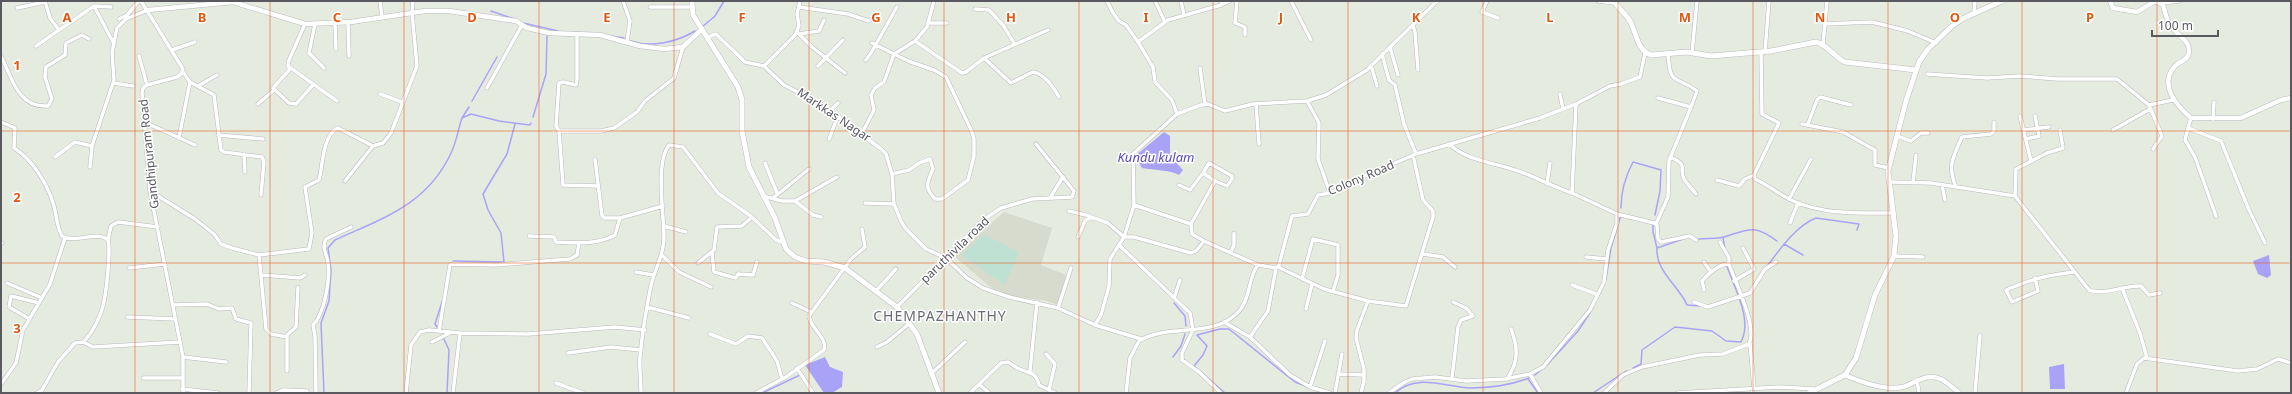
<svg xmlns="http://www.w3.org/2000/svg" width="2292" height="394" font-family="'Noto Sans',sans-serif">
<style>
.education{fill:#d6dbce}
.green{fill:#bee1d4}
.water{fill:#a9a3f8}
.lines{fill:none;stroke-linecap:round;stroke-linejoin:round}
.stream{stroke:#a9a3f8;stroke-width:1.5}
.minor-casing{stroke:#bab8be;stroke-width:4.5}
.tertiary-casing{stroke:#bab8be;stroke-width:5.5}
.secondary-casing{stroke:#bdbbc3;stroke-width:6}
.minor{stroke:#fff;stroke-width:3.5}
.tertiary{stroke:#fff;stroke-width:4.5}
.secondary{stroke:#fff;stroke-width:5}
.grid{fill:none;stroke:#e15910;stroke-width:1;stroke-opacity:0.55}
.labels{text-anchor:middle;stroke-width:3;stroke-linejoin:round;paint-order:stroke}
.street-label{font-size:12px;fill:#5a5960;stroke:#fff}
.water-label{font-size:13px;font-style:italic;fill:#5948b9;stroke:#fff}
.quarter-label{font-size:14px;letter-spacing:1px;fill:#6b6a72;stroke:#fff}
.grid-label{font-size:13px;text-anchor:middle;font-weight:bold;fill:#e15910;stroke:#fff;stroke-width:3;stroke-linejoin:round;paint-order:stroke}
</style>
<rect width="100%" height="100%" fill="#e6ebe0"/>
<path class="education" d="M1004 212 1052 228 1041 265 1066 275 1058 305 1043 300 1014 297 995 291 954 256Z"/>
<path class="green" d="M984 235 1019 252 1005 285 961 255Z"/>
<path class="water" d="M1164 132 1170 136V156L1183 170 1179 175C1170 170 1153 170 1142 168L1135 156Z
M2269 255 2271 275 2267 278 2258 274 2253 261Z
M825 357 830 367 843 372 842 387 832 393H824L805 365Z
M2064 364 2065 389H2050L2049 367Z"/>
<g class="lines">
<path class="stream" d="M491 11 514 19
M523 23 558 31
M702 27 715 16 724 1
M569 32 589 33
M611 36 624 38
M631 41C651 48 677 42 695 31
M472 101 497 57
M469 107 462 118 471 114 499 121 530 125 531 123
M533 117 546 74 547 36
M1621 208C1621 191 1625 177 1633 162L1661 170 1660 191 1655 215
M1653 223V232L1657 248 1683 239
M1723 237 1725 249
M1699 239C1707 238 1717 239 1724 237 1750 229 1754 224 1777 241
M1784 244 1803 255
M1657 248C1655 271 1679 286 1687 305L1700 306
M453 261 504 262 501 233 488 210 483 194 507 154 515 124
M1768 265C1780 249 1797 225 1816 218L1859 224 1857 230
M1606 279 1611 248 1621 215
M1599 295 1604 284
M1174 303 1185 316 1186 326
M437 327 435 324 443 299
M443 337 449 350 447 393
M1173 357 1181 346 1185 334
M1547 365 1578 331 1590 313
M1633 368 1641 364 1642 350 1675 327 1712 331 1726 341 1741 342C1753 319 1734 288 1727 266
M1535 375 1542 369
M1528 379 1538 393
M324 393 321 323 329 301 331 270 328 248 335 240C383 218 427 205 451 153 457 141 458 129 462 118
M762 393 800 375
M1225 393 1194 366 1203 355 1207 346 1197 335 1220 329H1229L1295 382 1324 393
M1395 393C1416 373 1446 387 1470 388 1490 388 1511 385 1529 378
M1593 393 1626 371"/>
<defs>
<path id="minor" d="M45 1 50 18 59 30
M141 1 183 69 181 74 177 77 147 85 143 88 142 93 150 191 183 357V393
M380 1 382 17
M623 1 630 21 627 42
M1107 1 1113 13 1119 21 1126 25 1138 42
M1155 1 1165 22
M1181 1 1184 15
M1237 1 1235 23 1245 27V35
M1291 1 1311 40
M1487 1 1482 12 1498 18
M1598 1 1615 3
M2162 3 2179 1
M1221 5 1230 1
M94 6 114 44
M650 7H692
M799 7 848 14 869 21
M17 8 45 2
M975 9 989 10 1003 25 1014 43
M1974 14 1975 1
M119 19 127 15 139 1
M348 22 349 56
M335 23 336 49
M928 23H947
M305 24 289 60 288 66 337 101
M315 24 309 53 324 68
M1824 24 1872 22 1908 31 1936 43
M1413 26 1415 32 1418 70
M797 32 812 47 845 73
M577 34V80L576 85 563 82 559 83 556 126 559 131H601L614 128 637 112 645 101 674 78 683 47
M799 34 819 31 824 20
M708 37 716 34 745 62 764 66
M915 41 962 73 966 72 984 58 1048 30
M872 43 908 61 934 70 946 77 972 132 974 139V156L968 180 942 199H935C924 188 927 182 933 169L930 159 919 163 909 170 892 174
M1823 44 1827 1
M36 46 94 6 111 7
M1390 47 1398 75
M172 50 195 42
M1765 51 1769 1
M1692 53 1697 1
M1382 54 1389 80 1395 85 1404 124 1416 154
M1668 54C1670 88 1677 75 1697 91L1691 107
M1 56C12 78 18 108 48 106L52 99 45 77 46 67 65 55 66 43 82 35 89 39
M139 56 147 85
M984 58 1011 83 1033 72C1045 74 1053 87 1059 97
M866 60 871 53 897 7
M1371 65 1377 86
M764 66 784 85 821 104 881 149 886 154 892 174 894 204 901 221 906 229 926 249 946 258 967 278 983 288 1009 297 1058 308 1095 325 1101 315 1109 286 1110 259 1119 245
M764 66 795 35 799 26 797 14 800 1
M818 66 843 40
M1200 68 1205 105
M290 69 273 88 289 103 296 104 313 85
M183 72 190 82 214 95 221 150 224 152 262 157 264 162 261 195
M1927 74 1987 78 2020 76 2058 79H2117L2149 105
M113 83 133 86
M198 86 217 75
M487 88 522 25
M380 94 402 102
M1560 94 1563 109
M1307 101 1319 123 1318 159 1330 193
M258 104 274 90
M1256 104 1259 144
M830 111 838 103
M1177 114 1172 100 1155 82 1153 67 1138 42 1168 20 1221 5 1222 1
M2020 116 2031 161
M2191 118 2188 128 2221 141 2249 210 2265 243
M2213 119 2214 102
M1 122 15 128 14 148C32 159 47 183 53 203 57 214 56 226 62 236 75 244 98 230 108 240 111 251 106 295 103 306 100 318 91 335 83 342
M144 122 195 145
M1802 124 1843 132 1875 150V165L1889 168
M1808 124 1817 100 1820 97 1851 105
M2188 128 2185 140 2195 157 2216 216
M2024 130 2049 127
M2060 130 2063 148 2047 153 2016 169 2015 196 2089 290C2106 296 2123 285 2141 286L2149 295 2160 293
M2113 130 2150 109
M559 131 563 185 598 186
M218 135 263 139
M861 135 874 110 871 95 875 88 884 82 894 54 915 41 927 27 934 1
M1897 136 1911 141 1921 133H1928
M179 138 190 82
M829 139 838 116
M2026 139 2039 136 2035 116
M1449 144C1469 162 1493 162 1518 171 1536 177 1553 187 1572 193L1576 104
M2153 149 2162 136 2149 105 2173 100
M244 154 245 172
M55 157 75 142 92 146
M1670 157C1690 166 1678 166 1684 179 1687 184 1692 189 1696 194
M595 159 602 216 605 218H620
M765 163 777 193
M90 167 92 146 114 80 112 52 117 28 126 19 148 10
M1754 175 1779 123 1762 114 1761 52
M1717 180 1739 186 1745 179 1754 175 1755 179C1768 185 1780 195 1793 201 1825 215 1859 213 1894 213
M345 181 373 146
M1889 182 1931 183 2015 196
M1913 183 1916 155
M1547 184 1550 163
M1179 185 1190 190 1203 173
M1942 185 1945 200
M1956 187C1947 166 1953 157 1962 137L1991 134 1994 131V122
M150 191 195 219 214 234 221 244 232 248 259 255 309 249 312 233 305 187 319 180C323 165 322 138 337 128L340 129 373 146 383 143 391 133 417 66 412 13 413 1
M1572 193 1617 214 1654 223 1657 225 1658 239 1661 242 1690 236 1696 240
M763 196 782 201H795L837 177
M773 198 809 169
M1050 198 1063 177
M1789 199 1811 159
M795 201 813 215 821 217
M865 203 894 204
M1134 205 1191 224
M1069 211 1090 216
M1790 223 1798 203
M1656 224 1668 197 1669 161 1691 107 1658 98
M664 226 686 232
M529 236 554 237 556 242C576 243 597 245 615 235L620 218 663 206
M1078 237 1085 221 1091 217 1108 223 1124 237H1134L1191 253 1196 251 1204 241 1192 234 1191 224 1215 181 1227 186 1232 179V176L1209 163 1203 173 1215 181
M108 240 111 226 118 222 158 227
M1204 241 1258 265
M1720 242 1729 258V264
M1 243H2
M1231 252 1234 245V233
M712 253 714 272 736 278 738 274 753 275 757 262
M1423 254 1443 257 1455 267
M259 255 266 329 271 334 287 337
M662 255 679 272 711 287
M1894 256 1923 257
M1586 257 1607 259
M1704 262 1711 272
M698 263 714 250 717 227 742 226 752 217
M1278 267 1324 289 1368 301 1406 306 1433 217V211L1423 200 1413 155
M129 268 165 264
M636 272 653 275
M262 275 300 278 305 275
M2035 278 2038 291 2012 302 2006 290C2032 279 2047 275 2075 272
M1302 279 1313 239 1338 245V275L1333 291
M1734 281 1754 269 1743 248
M7 283 42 298
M1572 285 1596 294
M2122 288 2140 333 2147 358
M876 291 896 269
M1174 298 1180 280
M1694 302 1708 307 1750 293 1765 269 1776 262
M792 303 811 312
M173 305 207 304 219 309 232 308 236 319 251 323 249 393
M647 307 689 318
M897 307 983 220 1001 208 1032 199 1072 197 1074 191 1036 144
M1058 308 1071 268
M1306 309 1312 284
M127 317 176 319
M28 318 9 307 11 296 39 303
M1224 322 1250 337 1290 375 1310 387 1330 393
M1095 325 1141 339
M439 331 450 265 453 264 496 265 570 259 577 255 579 243
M710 334 736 344 748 336 762 338 777 361 782 379
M1250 337 1268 311 1276 268
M432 342 450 333
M1750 343 1754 388 1752 393
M877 347 887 342 910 323
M568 353 611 347 641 350
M1046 354 1055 364 1049 390
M183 357 226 362
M797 368 813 393
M287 371V335L296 327 298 287
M1030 371 1037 302
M931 374 965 342
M1338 374 1364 375
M1530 374 1541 393
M143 378H183
M1452 378 1458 327 1461 320 1473 316 1466 308 1453 302
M1507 379C1519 362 1518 347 1511 329
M1917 380 1919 393
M556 383 583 393
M1 384 16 363 23 330 50 284 65 238
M979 384 989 393
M1310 387 1325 341
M182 389 218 393
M37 393 42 390 58 362 75 343 83 342 93 347 180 342
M276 393 283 390 307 391
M316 393 315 337 313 325C325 313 330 279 328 263 327 253 321 249 326 239L351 227
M406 393 411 345 420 332 429 330 460 333 528 334 615 327 645 330
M453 393 460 333
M641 393C641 381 639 368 640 356 642 336 646 311 650 290 653 272 664 256 664 238 664 214 655 163 669 145L683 147 718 193 752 217 776 240 784 243
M756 393 786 377 824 350C828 338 810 328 809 316L851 259 865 247 862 229
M970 393 1001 363 1008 362C1012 364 1017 369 1022 370 1032 374 1036 373 1039 385L1055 393
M1126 393 1130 358 1139 341C1170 322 1215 340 1240 310 1251 297 1248 277 1258 265L1276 268 1279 265 1292 216 1308 214 1318 195 1330 193 1360 178 1416 154 1540 118 1576 104 1610 86 1621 84 1640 77 1645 53
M1221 393 1199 372 1182 360V353L1193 330 1190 313 1119 245 1124 237 1134 205 1133 154 1177 114 1201 105 1208 104 1225 111 1253 104 1307 101 1326 95 1367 70 1437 1
M1335 393 1342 354
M1361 393 1364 381V369L1356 338 1357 330 1368 301
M1389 393 1403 383 1412 379 1435 377 1466 381 1505 379 1530 374 1543 367 1590 310 1604 282 1608 250 1617 223V214
M1604 393 1623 375 1642 367 1700 355 1723 354 1749 344C1758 327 1735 282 1729 264 1719 264 1708 274 1702 281L1704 290
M1677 393 1781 387 1814 389
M1975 393 1980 335
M2126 393 2137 364 2144 358 2238 371 2257 369 2278 359 2291 363"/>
<path id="tertiary" d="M2110 1 2113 8 2137 12 2155 1 2163 5C2165 11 2166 19 2170 25 2175 34 2190 40 2189 51 2189 60 2180 61 2175 66 2158 85 2177 106 2191 118H2241L2281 100 2291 98
M148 10 233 2 305 24 351 22 425 11H449L516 21 527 28 549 33 600 35 640 46 664 49 683 47 702 29
M1845 375C1861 382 1885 391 1902 387 1908 386 1913 382 1919 380 1936 372 1946 381 1959 393"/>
<path id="secondary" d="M692 1 693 15 738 87 742 100V131L749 167 775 218 786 249 795 257 806 261 824 262 845 268 897 307 917 334 939 393
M1614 1C1618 8 1626 14 1630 21 1637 33 1636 49 1651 55L1687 52 1711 56 1771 51 1816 42C1828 45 1834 57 1845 62L1916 70
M1809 393 1845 375 1856 358 1875 295 1894 256 1896 236 1888 171 1906 101 1919 62 1928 49 1952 26 1964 18 2002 1"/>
</defs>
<use href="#minor" class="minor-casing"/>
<use href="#tertiary" class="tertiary-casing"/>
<use href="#secondary" class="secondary-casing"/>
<use href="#minor" class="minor"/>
<use href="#tertiary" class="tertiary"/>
<use href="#secondary" class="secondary"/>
</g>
<path class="grid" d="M135 1V393M270 1V393M404 1V393M539 1V393M674 1V393M809 1V393M944 1V393M1079 1V393M1213 1V393M1348 1V393M1483 1V393M1618 1V393M1753 1V393M1888 1V393M2022 1V393M2157 1V393M1 131H2291M1 263H2291"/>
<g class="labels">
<g class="street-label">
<text transform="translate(834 115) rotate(34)" y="4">Markkas Nagar</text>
<text transform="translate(149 154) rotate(-96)" y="4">Gandhipuram Road</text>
<text transform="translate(1361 178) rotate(-23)" y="4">Colony Road</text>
<text transform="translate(955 250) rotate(-44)" y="4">paruthivila road</text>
</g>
<g class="water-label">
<text x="1156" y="162">Kundu kulam</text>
</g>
<g class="quarter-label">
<text x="940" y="321">CHEMPAZHANTHY</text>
</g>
</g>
<g class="grid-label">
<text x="67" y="22">A</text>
<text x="202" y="22">B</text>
<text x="337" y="22">C</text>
<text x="472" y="22">D</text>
<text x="607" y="22">E</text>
<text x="742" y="22">F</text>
<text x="876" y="22">G</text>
<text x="1011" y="22">H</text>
<text x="1146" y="22">I</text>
<text x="1281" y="22">J</text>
<text x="1416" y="22">K</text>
<text x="1550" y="22">L</text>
<text x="1685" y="22">M</text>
<text x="1820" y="22">N</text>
<text x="1955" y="22">O</text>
<text x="2090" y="22">P</text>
<text x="17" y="70">1</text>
<text x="17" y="202">2</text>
<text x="17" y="333">3</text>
</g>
<rect width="2292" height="394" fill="none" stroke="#5a5960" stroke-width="4"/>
<path d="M2152 30v6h66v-6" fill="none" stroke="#5a5960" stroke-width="2"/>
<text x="2158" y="30" font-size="12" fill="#5a5960" stroke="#ffffff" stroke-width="3" paint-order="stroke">100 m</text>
</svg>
